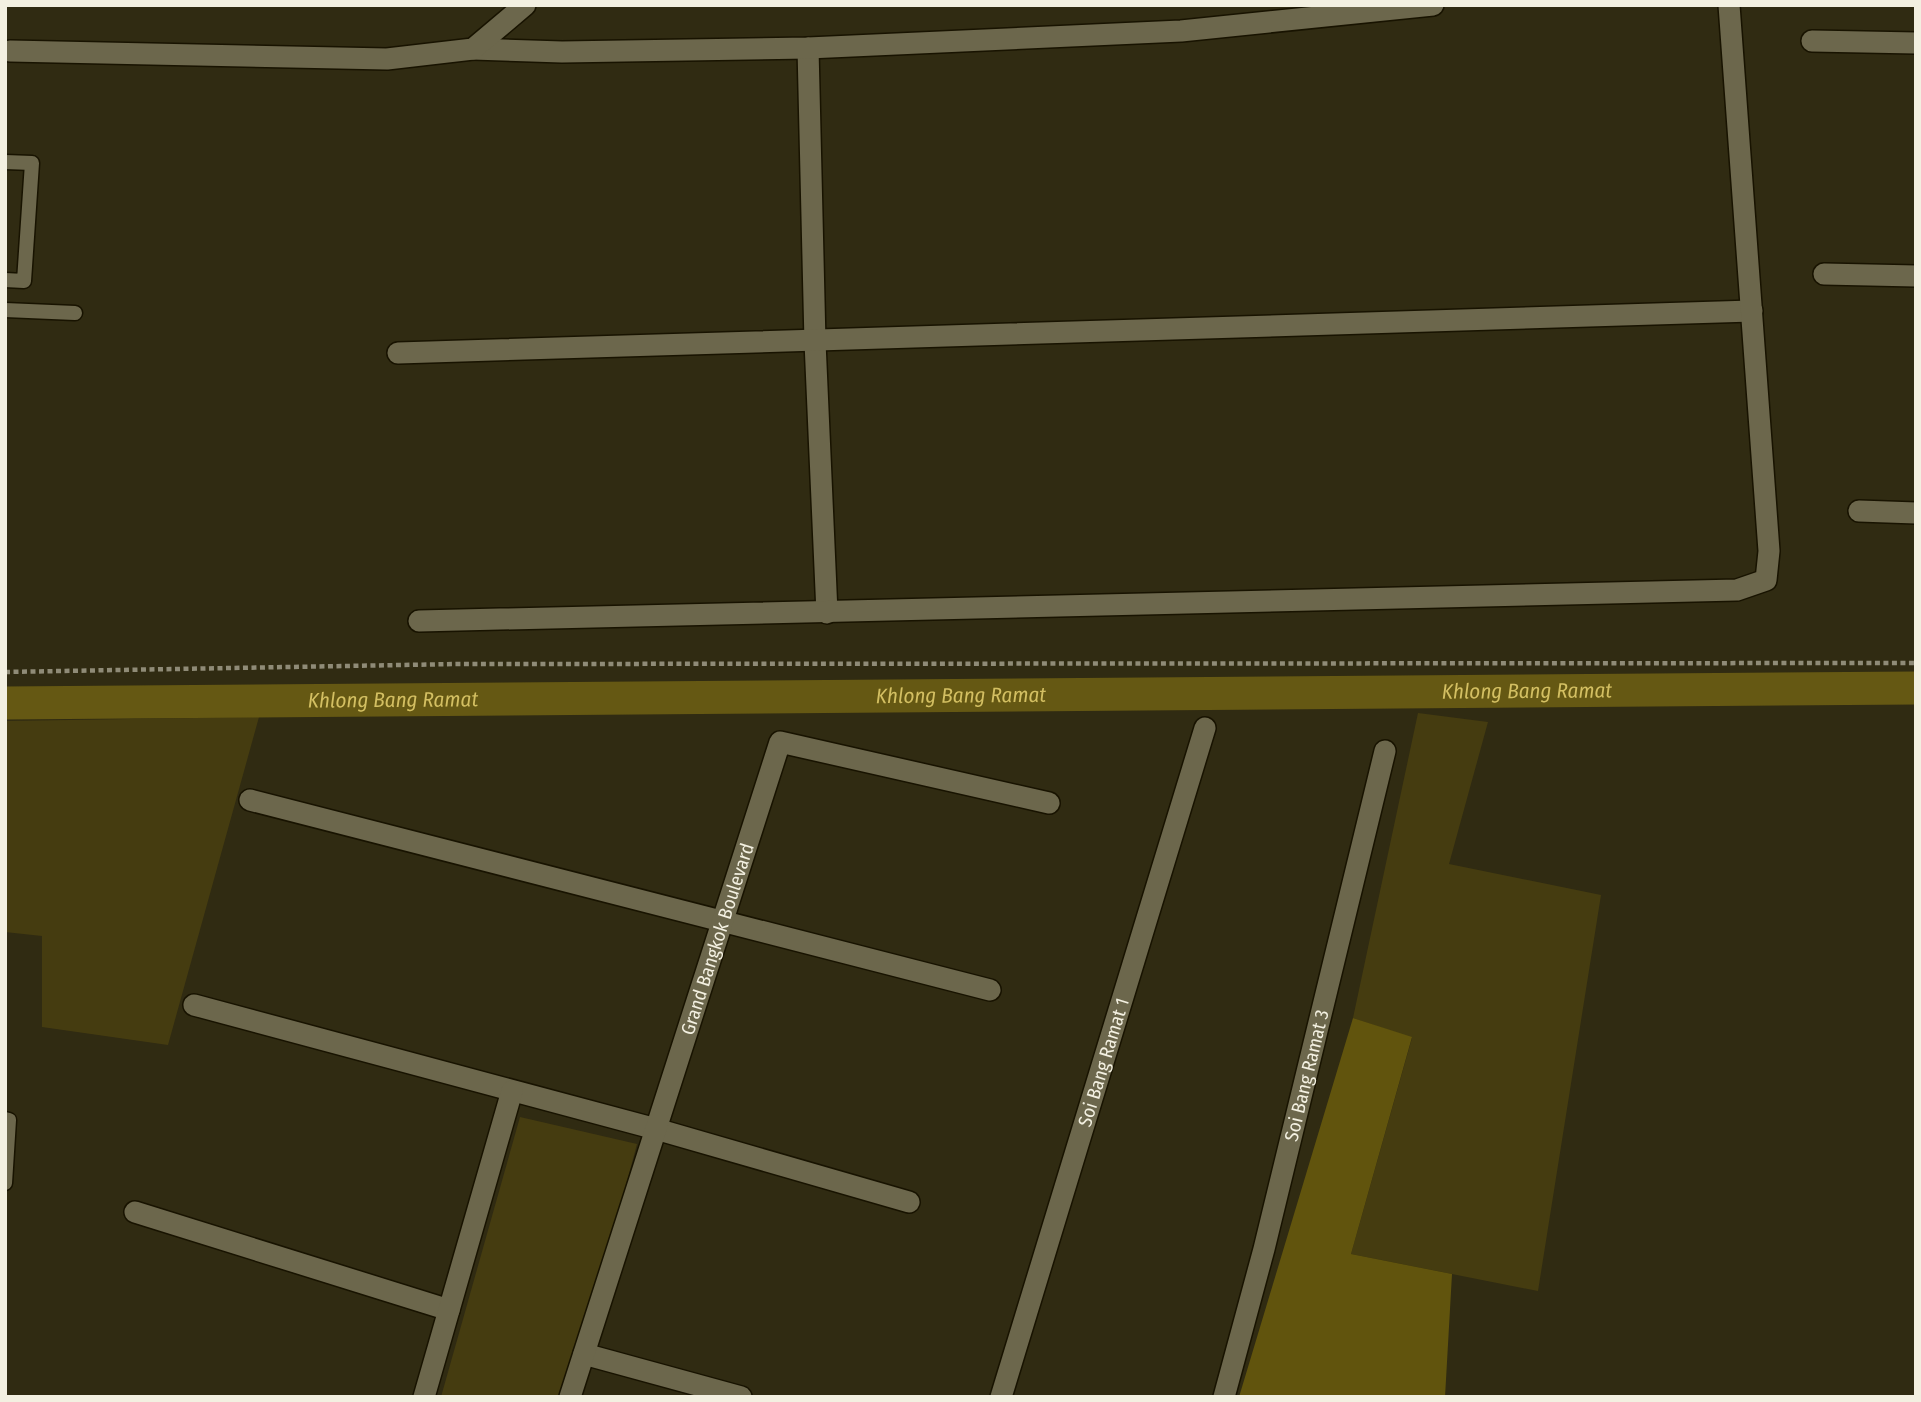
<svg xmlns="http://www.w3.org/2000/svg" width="1921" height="1402" font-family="'Fira Sans Condensed',sans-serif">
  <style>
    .green { fill: #453c10 }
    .forest { fill: #61540d }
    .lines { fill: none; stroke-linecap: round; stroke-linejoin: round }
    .canal { stroke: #655813; stroke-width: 33 }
    .lane-casing { stroke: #181300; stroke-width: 17 }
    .street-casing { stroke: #181300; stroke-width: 24 }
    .path { stroke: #8f8b77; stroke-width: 4.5; stroke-dasharray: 5 3.5; stroke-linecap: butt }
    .lane { stroke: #6c674c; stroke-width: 14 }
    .street { stroke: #6c674c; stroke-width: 21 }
    .labels { text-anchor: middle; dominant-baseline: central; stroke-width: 5; stroke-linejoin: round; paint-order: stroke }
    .street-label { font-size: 19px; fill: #f3f0e1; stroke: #302b12 }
    .water-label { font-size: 21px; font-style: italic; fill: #d3bf62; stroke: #302b12 }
  </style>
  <rect width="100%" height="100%" fill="#302b12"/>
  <g class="green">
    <path d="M1418,713L1488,722L1449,864L1601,895L1538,1291L1351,1254L1412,1038L1353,1018Z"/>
    <path d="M259,717L168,1045L42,1027V936L5,932V721Z"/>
    <path d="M520,1117L637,1144L569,1397H441Z"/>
  </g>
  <path class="forest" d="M1353,1018L1412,1037L1351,1254L1452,1274L1445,1397H1239Z"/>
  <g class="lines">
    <path class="canal" id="s1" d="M5,703L1916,688"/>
    <defs>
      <g id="lane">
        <path d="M5,162L32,163L24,281L5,280"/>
        <path d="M5,310L75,313"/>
        <path d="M5,1119L9,1120L5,1183"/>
      </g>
      <g id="street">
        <path d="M1812,41L1916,43"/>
        <path d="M808,48L815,342L827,613"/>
        <path d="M473,49L562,52L808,48L1181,31L1433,5"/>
        <path d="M10,51L387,59L473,49L525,5"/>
        <path d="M1824,274L1916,276"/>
        <path d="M398,353L1752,311"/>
        <path d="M1859,511L1916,513"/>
        <path d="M419,621L1737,590L1766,580L1769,551L1729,5"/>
        <path d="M250,800L990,990"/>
        <path d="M194,1005L656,1129L909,1202"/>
        <path d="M135,1212L449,1310"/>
        <path d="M584,1354L741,1397"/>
        <path d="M424,1397L512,1091"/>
        <path id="s2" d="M570,1397L780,742L1049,803"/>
        <path id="s3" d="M1001,1397L1205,728"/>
        <path id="s4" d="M1224,1397L1264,1249L1385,751"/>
      </g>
    </defs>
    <use href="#lane" class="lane-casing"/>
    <use href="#street" class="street-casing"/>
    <path class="path" d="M5,672L459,664L1916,663"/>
    <use href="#lane" class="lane"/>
    <use href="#street" class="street"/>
  </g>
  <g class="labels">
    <g class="street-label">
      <text stroke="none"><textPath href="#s2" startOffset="481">Grand Bangkok Boulevard</textPath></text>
      <text stroke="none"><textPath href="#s3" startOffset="350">Soi Bang Ramat 1</textPath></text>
      <text stroke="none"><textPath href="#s4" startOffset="332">Soi Bang Ramat 3</textPath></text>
    </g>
    <g class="water-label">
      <text stroke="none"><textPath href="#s1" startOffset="1522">Khlong Bang Ramat</textPath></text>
      <text stroke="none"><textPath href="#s1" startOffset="956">Khlong Bang Ramat</textPath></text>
      <text stroke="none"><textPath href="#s1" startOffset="388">Khlong Bang Ramat</textPath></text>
    </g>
  </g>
  <rect width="1921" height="1402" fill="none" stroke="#f3f0e1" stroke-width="14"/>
</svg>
